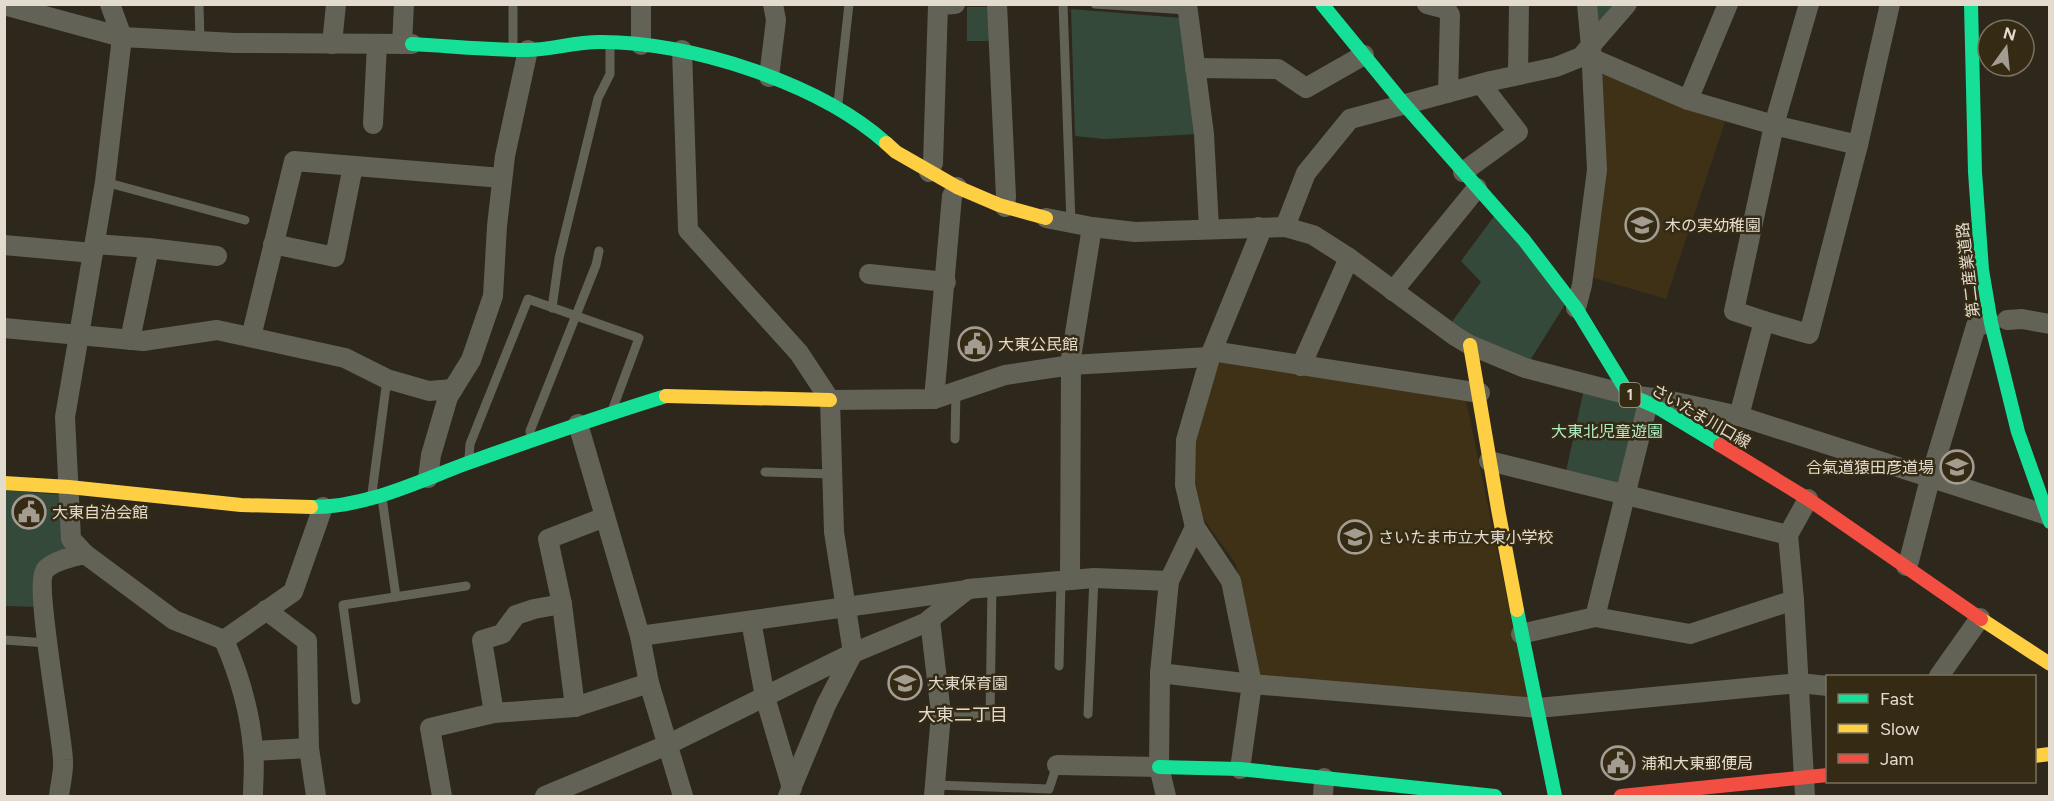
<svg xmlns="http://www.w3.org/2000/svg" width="2054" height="801" font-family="Figtree,'Noto Sans JP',sans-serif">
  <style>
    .built { fill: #3e3116 }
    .green { fill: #35493a }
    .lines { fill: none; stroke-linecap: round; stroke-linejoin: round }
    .lane { stroke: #626257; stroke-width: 9 }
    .street { stroke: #626257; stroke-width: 20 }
    .fast { stroke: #16e098; stroke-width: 14 }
    .slow { stroke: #ffcf43; stroke-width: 14 }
    .jam { stroke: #f24e42; stroke-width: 14 }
    .labels { text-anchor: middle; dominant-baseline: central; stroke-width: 5; stroke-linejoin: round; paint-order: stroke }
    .shield { fill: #352a14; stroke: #aea696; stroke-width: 1.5 }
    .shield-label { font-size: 15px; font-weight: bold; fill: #e2dbce }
    .poi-label { font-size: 16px; fill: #e2dbce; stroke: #352a14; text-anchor: start }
    .street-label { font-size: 16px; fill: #e2dbce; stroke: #352a14 }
    .park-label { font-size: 16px; fill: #aeebc4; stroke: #352a14 }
    .neighbourhood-label { font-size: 18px; fill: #e2dbce; stroke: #352a14 }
  </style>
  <rect width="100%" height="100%" fill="#2d271c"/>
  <g class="built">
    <path d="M1609,71L1726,119L1666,299L1587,276L1599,78Z"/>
    <path d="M1216,358L1465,395L1528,699L1259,676L1236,564L1197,510L1191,452Z"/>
  </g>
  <g class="green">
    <path d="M1591,5H1621L1594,39Z"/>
    <path d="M967,7H990L992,41H967Z"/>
    <path d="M1071,9L1181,18L1200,134L1104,139L1075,136Z"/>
    <path d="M1495,215L1566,303L1529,362L1465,332L1451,323L1481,282L1461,261Z"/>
    <path d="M1584,389L1639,408L1624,491L1565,476Z"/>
    <path d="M5,490L63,495L79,552L51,558L37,607L5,606Z"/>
  </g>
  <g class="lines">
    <g class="lane">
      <path d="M199,4L200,41"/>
      <path d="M1063,4L1071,223"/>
      <path d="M1095,4L1187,10"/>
      <path d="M513,47V4"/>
      <path d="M838,103L849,4"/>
      <path d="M105,182L245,220"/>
      <path d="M552,308L559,258L598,98L610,74V45"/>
      <path d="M531,436L530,431L596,265L599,251"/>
      <path d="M955,439L956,391"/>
      <path d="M469,458L470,444L528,299L639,338L613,408"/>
      <path d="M765,472L832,474"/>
      <path d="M372,493L387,379"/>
      <path d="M382,498L396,597"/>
      <path d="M4,640L48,643"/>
      <path d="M1059,666L1061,581"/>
      <path d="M356,700L343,605L466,586"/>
      <path d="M941,714L990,716L992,587"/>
      <path d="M1088,714L1094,578"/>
      <path d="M935,785L1049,789L1057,765"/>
    </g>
    <g class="street">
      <path d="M641,4V45"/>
      <path d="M997,4L1006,197L1005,207"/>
      <path d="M1187,4L1204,134L1209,228"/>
      <path d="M1427,4L1446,9"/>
      <path d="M1447,4L1446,9L1450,15L1448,93"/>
      <path d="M4,5L122,37L235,43L412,44"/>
      <path d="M332,44L336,4"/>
      <path d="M402,44L404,4"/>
      <path d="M682,50L688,230L799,353L830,400L834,532L853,653L826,705L788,796"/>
      <path d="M1591,58L1688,100L1774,125L1858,145"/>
      <path d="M1195,68L1278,69L1306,88L1364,55"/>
      <path d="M1518,75L1519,4"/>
      <path d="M769,77L776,20L773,4"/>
      <path d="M1688,100L1728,4"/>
      <path d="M373,124L377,44"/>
      <path d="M929,172L933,163L938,5L955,4"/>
      <path d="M1463,172L1518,132L1481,84"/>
      <path d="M1046,218L1092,227L1135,232L1285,227L1313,235L1349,258L1455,336L1470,345L1525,368L1629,395L1662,399L1739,416L2050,516"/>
      <path d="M1285,227L1306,173L1350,119L1491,81L1556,67L1581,57L1627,4"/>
      <path d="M95,244L149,248L130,340"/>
      <path d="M273,244L335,257L353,166"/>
      <path d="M4,245L93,253"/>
      <path d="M149,248L217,256"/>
      <path d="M869,274L946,282"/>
      <path d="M1393,291L1477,188"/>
      <path d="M1576,308L1582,285L1597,170L1591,47L1587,4"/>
      <path d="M2007,320L2022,319L2050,324"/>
      <path d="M1764,321L1734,311L1774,125L1809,4"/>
      <path d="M4,328L143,341L217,330L345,358L387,379L429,391L453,389"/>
      <path d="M251,337L294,161L502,178"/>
      <path d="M1212,351L1480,393"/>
      <path d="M1301,366L1349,258"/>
      <path d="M934,399L952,196L957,187"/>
      <path d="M830,400L934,399L1005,375L1071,365L1209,357"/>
      <path d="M1739,416L1764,321L1809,334L1858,145L1890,4"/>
      <path d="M578,424L640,636L649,683L683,796"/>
      <path d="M1489,461L1788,535"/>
      <path d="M428,478L431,455L448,397L471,360L493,296L497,226L505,156L528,50"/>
      <path d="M85,554L71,539L65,417L105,182L122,37L110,4"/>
      <path d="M1906,566L1909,561L1930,479L1976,326L1991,323"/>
      <path d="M1070,580L1071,358L1092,227"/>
      <path d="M266,610L307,641L309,748L316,796"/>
      <path d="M1595,617L1648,403"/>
      <path d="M930,620L941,714L934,796"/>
      <path d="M751,621L765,697L792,788"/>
      <path d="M1521,634L1595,617L1690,634L1794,600"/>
      <path d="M640,636L967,590"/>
      <path d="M224,640C239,674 250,712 253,749C255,765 253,781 253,796"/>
      <path d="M1160,673L1252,684L1538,708L1799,683L1828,686"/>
      <path d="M1939,676L1980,618"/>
      <path d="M575,707L562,604L548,539L605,517"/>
      <path d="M494,713L482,640L502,634L516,615L534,609L562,604"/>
      <path d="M254,751L309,748"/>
      <path d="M1057,765L1159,767"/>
      <path d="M1240,769L1252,684L1231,581L1195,527L1185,485L1186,440L1212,351L1259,236L1258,227"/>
      <path d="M59,796C60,785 64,772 63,760C62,732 33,581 46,569C55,560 73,557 85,554L174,620L224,640L293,592L323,507"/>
      <path d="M442,796L430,728L494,713L575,707L649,683"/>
      <path d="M545,796L667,745L853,653L925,623L968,589L1094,578L1169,581"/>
      <path d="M1166,796L1159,767L1160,673L1169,581L1195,527"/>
      <path d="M1323,796L1324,778"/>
      <path d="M1805,796L1794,600L1788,535L1808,499"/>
    </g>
    <g class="fast">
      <path d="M1322,4L1403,103L1524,240L1576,308L1629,395L1657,407L1720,445"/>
      <path d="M1971,4L1975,172L1982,270L1991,323L2018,432L2050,522"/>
      <path d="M412,44C450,46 488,50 526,50C550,50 574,42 599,42C689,41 819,83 886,143"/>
      <path d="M311,507C364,508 417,482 465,464C532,440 598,417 666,396"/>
      <path d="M1517,610L1555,796"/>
      <path d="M1159,767L1240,769L1495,796"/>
    </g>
    <g class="slow">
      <path d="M886,143L896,152L957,187L999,205L1046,218"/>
      <path d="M1470,345L1498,509L1517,610"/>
      <path d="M666,396L830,400"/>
      <path d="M4,483L69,487L241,505L311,507"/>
      <path d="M1981,619L2050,664"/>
      <path d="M2034,756L2050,754"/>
    </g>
    <g class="jam">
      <path d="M1720,445L1808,499L1981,619"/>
      <path d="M1621,796L1828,775"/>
    </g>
  </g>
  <defs>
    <symbol id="school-ring" viewBox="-11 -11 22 22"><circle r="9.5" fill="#352a14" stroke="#a39c90" stroke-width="1.5"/><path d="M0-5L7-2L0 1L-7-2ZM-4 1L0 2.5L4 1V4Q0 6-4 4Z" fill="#a39c90"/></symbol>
    <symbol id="civic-ring" viewBox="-11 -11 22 22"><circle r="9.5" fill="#352a14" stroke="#a39c90" stroke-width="1.5"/><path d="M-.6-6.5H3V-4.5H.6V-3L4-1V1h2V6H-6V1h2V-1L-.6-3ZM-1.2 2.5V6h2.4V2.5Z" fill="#a39c90"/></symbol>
  </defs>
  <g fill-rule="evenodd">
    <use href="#school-ring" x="1623" y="206" width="38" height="38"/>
    <use href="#civic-ring" x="956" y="325" width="38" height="38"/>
    <use href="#school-ring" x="1938" y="448" width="38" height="38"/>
    <use href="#civic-ring" x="10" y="493" width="38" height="38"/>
    <use href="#school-ring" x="1336" y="518" width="38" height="38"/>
    <use href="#school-ring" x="886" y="664" width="38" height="38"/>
    <use href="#civic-ring" x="1599" y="744" width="38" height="38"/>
  </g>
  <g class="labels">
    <rect class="shield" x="1619.5" y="383" width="21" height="24" rx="4.5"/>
    <g class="shield-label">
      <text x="1630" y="395">1</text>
    </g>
    <g class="poi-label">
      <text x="1665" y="225">木の実幼稚園</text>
      <text x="998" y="344">大東公民館</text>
      <text x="1934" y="467" text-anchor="end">合氣道猿田彦道場</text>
      <text x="52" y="512">大東自治会館</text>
      <text x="1378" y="537">さいたま市立大東小学校</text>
      <text x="928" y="683">大東保育園</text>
      <text x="1641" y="763">浦和大東郵便局</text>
    </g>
    <g class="street-label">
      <text transform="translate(1968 270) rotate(-97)">第二産業道路</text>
      <text transform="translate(1701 416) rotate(30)">さいたま川口線</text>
    </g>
    <g class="park-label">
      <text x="1607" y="431">大東北児童遊園</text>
    </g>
    <g class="neighbourhood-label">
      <text x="963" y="715">大東二丁目</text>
    </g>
  </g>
  <rect width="2054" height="801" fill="none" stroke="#e2dbce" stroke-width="12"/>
  <rect x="1826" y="675" width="210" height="108" fill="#352a14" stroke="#7a715e" stroke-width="1.5"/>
  <rect x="1838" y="694" width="30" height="9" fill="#16e098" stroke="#7a715e" stroke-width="1.5"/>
  <text x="1880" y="705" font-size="18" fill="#e2dbce">Fast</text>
  <rect x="1838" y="724" width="30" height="9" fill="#ffcf43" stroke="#7a715e" stroke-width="1.5"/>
  <text x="1880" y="735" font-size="18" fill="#e2dbce">Slow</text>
  <rect x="1838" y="754" width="30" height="9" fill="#f24e42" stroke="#7a715e" stroke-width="1.5"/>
  <text x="1880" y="765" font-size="18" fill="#e2dbce">Jam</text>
  <g transform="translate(2006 48) rotate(15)"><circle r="28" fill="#352a14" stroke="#7a715e" stroke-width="1.5"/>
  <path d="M0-4.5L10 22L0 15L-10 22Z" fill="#a39c90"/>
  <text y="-9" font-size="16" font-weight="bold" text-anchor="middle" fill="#e2dbce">N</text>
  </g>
</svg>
